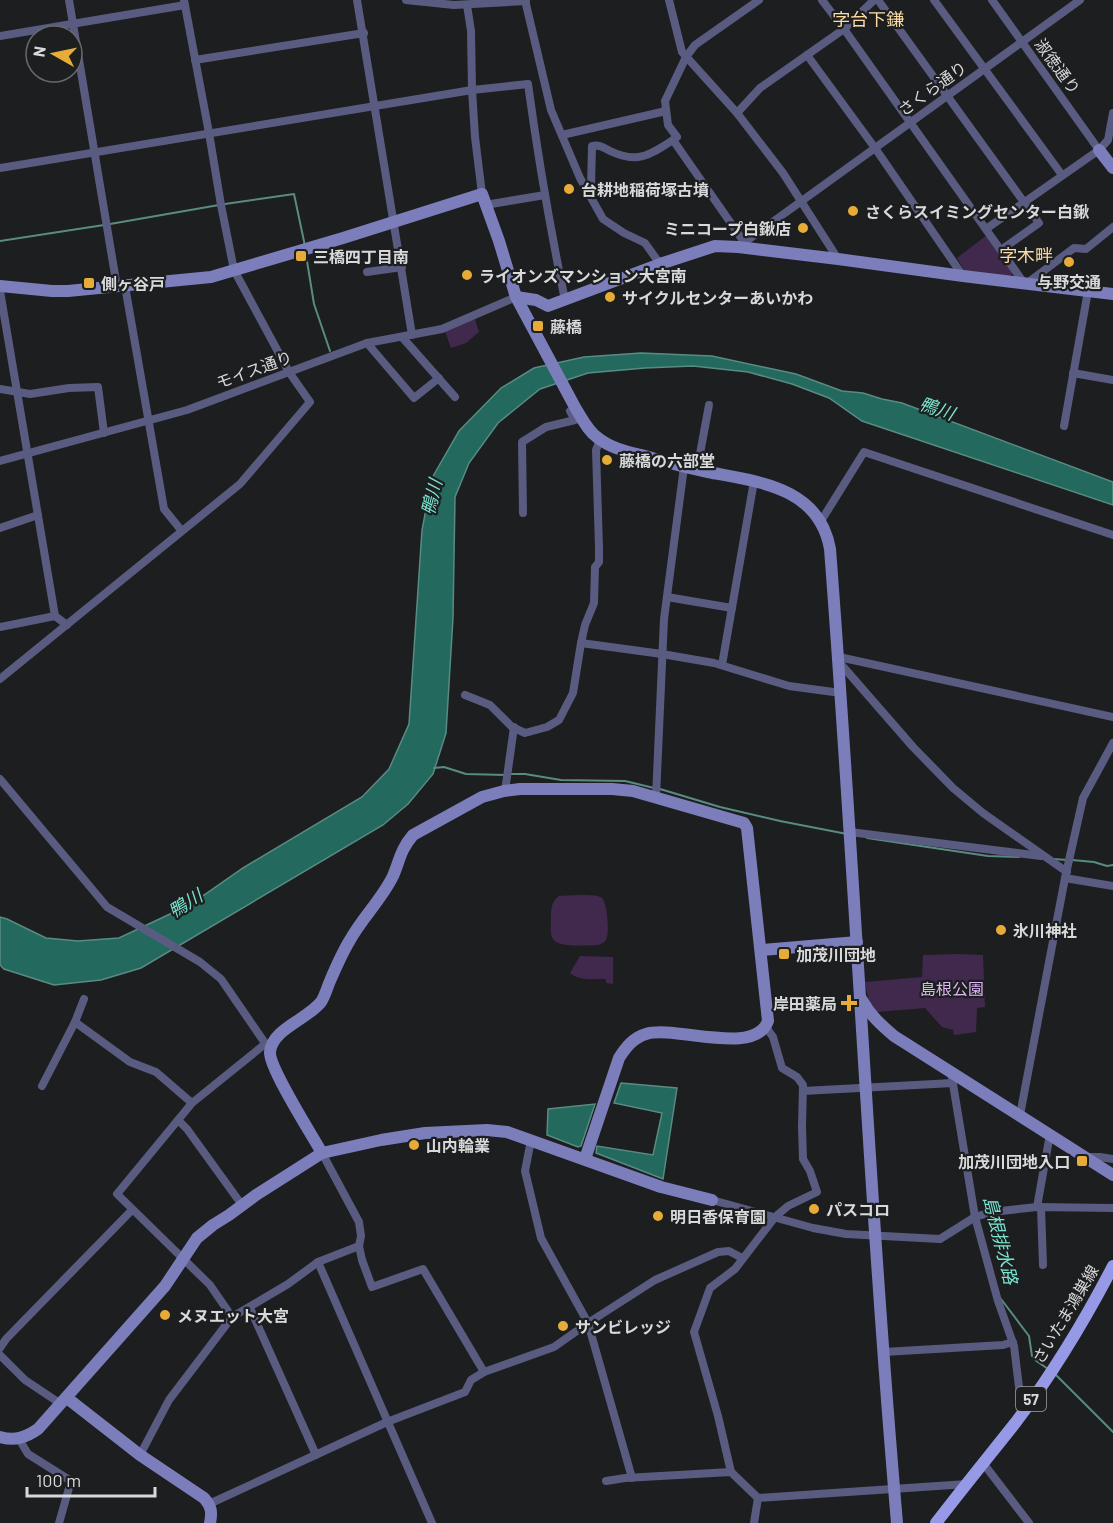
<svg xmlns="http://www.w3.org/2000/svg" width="1113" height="1523" font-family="Barlow,'Noto Sans JP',sans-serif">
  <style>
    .green { fill: #41294d }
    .water { fill: #23695e; stroke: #598b83; stroke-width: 1.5 }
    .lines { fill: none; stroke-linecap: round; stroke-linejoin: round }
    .stream { stroke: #598b83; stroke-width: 2 }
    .street { stroke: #595b80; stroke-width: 8 }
    .secondary { stroke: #7b7eba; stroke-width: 12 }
    .primary { stroke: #9599e6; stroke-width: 12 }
    .poi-dot { fill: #e7ac37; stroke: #1c1e1f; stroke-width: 2 }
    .labels { text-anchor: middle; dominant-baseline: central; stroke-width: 4.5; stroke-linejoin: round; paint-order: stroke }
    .shield { fill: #1c1e1f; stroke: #a0a1a2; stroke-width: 1.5 }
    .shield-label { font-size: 15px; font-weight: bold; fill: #d8d9da }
    .street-label { font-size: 16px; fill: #d8d9da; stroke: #1c1e1f }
    .poi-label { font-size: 16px; font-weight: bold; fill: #d8d9da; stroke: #1c1e1f; text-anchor: start }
    .park-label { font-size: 16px; fill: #dfb3f5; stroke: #1c1e1f }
    .neighbourhood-label { font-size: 18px; fill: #fbdaa3; stroke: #1c1e1f }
    .water-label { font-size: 18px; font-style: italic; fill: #7be3d0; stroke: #1c1e1f }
  </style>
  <rect width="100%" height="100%" fill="#1c1e1f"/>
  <g class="green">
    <path d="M987,235L1013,272L1010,277L965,271L957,258Z"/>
    <path d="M475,319L479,332L466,343L451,348L445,331Z"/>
    <path d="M559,896C568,896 595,893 602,898C607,902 610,934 606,940C604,943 601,944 598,945C587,945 556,949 552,937C550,932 551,924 551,918C551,909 551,902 559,896Z"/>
    <path d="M958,954L983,955L985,1007L977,1008L976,1032L954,1035L953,1030L942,1027L925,1008L877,1012C869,1003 867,995 865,982L922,977L923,955Z"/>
    <path d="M580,956L613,957V984L606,983V979C593,979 579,981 570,973Z"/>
  </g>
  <g class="water">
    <path d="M641,353L712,356L796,374L842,391L863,393L882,399L902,403L1113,482V505L862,421L829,398L792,384L748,372L693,366L645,368L588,373L540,389L498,423L469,463L455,497L453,618L446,733L433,774L408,804L383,825L141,968L101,980L54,985L4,969L0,965V917L7,919L46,938L78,941L119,938L170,914L204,895L243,868L362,797L389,769L409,724L422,530L432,478L459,431L501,388L534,368L584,357Z"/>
    <path d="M621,1083L677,1088L663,1179L596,1153L597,1146L653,1155L662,1113L614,1103Z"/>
    <path d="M595,1104L581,1146L578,1147L547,1135L548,1109Z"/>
  </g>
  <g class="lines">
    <g class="stream">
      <path d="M225,204L294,194L305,246"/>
      <path d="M110,224L219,205"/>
      <path d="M0,241L104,225"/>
      <path d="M306,255L314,304L330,351"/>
      <path d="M434,768L444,767L466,774L506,775"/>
      <path d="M511,774H525L561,780L625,781L654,788"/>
      <path d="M660,789L720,807L780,821L847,834"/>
      <path d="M867,838L988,856L1019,857"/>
      <path d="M1054,859L1067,860"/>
      <path d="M1072,860L1094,862L1107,866L1113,865"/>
      <path d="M1001,1299L1029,1336L1032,1356L1035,1360L1048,1369"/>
      <path d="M1055,1374L1113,1432"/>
    </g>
    <g class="street">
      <path d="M69,0L117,287"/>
      <path d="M357,0L412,335"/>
      <path d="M406,0L454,5L526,1"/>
      <path d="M525,0L551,110L580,178L603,219L624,233L645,243L660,264"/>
      <path d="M669,0L682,52L737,113L783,173L838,259"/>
      <path d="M822,0L844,29L1024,283"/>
      <path d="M878,0L1039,223L1001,250"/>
      <path d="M934,0L1062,175"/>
      <path d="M992,0L1099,150"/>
      <path d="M467,5L471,31L472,90L475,137L482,194"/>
      <path d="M0,36L185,5"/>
      <path d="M807,55L875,148L963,276"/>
      <path d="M195,60L364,33"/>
      <path d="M737,113L760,88L844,29L874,0"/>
      <path d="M562,135L666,111"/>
      <path d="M0,168L472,90L528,84C538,157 550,228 565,300"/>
      <path d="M588,192L591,187L592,146C599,144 604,148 610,151C637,164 650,155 673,140"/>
      <path d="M485,205L545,195"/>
      <path d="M986,229L1099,150L1108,140L1113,113"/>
      <path d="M744,242L673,140L677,137L668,125L665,101L686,57L695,45L759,0"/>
      <path d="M738,247L1080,0"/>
      <path d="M367,272L402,267"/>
      <path d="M1026,284L1074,248L1086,249L1113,227"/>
      <path d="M125,286L164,509L181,530"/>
      <path d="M0,291L55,616L67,625"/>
      <path d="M402,337L455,397"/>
      <path d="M367,343L414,398L439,378"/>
      <path d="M1073,373L1113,380"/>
      <path d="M0,389L30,394L69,388L98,387L104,433"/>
      <path d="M1064,426L1088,291"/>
      <path d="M0,461L187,410L367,343L442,329L516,297"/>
      <path d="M697,470L709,405"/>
      <path d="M523,513L522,442L546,427L575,420L570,411"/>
      <path d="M821,521L864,452L1113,535"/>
      <path d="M0,528L38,515"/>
      <path d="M667,597L732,608"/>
      <path d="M0,627L55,616"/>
      <path d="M581,643L662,654L714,663L789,686L841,693"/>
      <path d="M839,657L1113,717"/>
      <path d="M839,662L913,747L953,788L983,813L1067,872"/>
      <path d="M722,665L754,481"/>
      <path d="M0,679L240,484L310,402L289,372L234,270L221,205L209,133L184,0"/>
      <path d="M465,695L490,705L512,727L525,733L547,727L559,720L573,693L581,643L585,625L594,603L595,567L599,562V548L596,450L600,440"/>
      <path d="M0,779L107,907L200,962L221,979L267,1046"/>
      <path d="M505,791L514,727"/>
      <path d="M656,797L664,619L684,467"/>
      <path d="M850,832L1041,856"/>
      <path d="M1065,878L1113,886"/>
      <path d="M75,1022L130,1062L156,1072L192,1103"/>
      <path d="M265,1044L192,1103L117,1194L210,1285L232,1317L288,1284L318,1262L359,1246"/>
      <path d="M951,1072L975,1217L998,1301L1014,1346L1022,1412"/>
      <path d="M42,1086L75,1022L84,999"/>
      <path d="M803,1091L953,1083"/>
      <path d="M1020,1115L1065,878L1083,798L1113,743"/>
      <path d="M178,1120L187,1129L242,1205"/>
      <path d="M531,1140L525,1171L541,1238L588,1323L632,1478"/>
      <path d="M322,1153L359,1222L361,1236L359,1246L362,1260L372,1287L423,1269L484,1372"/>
      <path d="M1086,1157H1100L1113,1159"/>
      <path d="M712,1200L813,1228L846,1234L940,1239L975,1217L992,1212L1037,1207L1113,1208"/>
      <path d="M1037,1207L1050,1134"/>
      <path d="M1041,1207L1043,1265"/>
      <path d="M318,1262L432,1523"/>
      <path d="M250,1308L316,1455"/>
      <path d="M0,1348L6,1339L132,1210"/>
      <path d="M884,1352L1003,1345L1013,1342"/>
      <path d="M0,1355L25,1380L61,1404"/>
      <path d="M19,1439L28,1454L71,1481L59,1523"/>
      <path d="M140,1455L169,1400L232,1317"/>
      <path d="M983,1463L1029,1523"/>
      <path d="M731,1472L718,1416L694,1332L710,1288L735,1269L775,1217L788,1206L817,1192L810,1171L803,1159L802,1127L803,1085L797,1077L782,1068L773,1037L766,1027"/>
      <path d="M606,1481L625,1478L731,1472L758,1498L967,1484"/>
      <path d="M209,1504L387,1422L465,1392L471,1380L484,1372L554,1347L588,1323L655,1280L718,1252L729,1251L742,1258"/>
      <path d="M754,1523L758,1498"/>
    </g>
    <g class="secondary">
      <path d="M1099,150L1113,168"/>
      <path d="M0,286L52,291H68L211,277L343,238L482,194L499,241L516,297L576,409C583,420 588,431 598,438C612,449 629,452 645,456C666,462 687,468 708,472C759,482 819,487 830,549C855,873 869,1199 897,1523"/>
      <path d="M516,297L536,300L548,306L660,264L715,246L738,247L838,259L963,276L1113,294"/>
      <path d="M762,950L857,942"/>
      <path d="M862,1000C870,1015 881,1025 894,1036L1113,1175"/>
      <path d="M322,1153C312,1135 269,1068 270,1052C272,1029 308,1019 321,1002C325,996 327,988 330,981C336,967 342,953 350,940C362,918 382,899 393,876C400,860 400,850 413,835L482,797L504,791L520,789H612L633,791L744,823L747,828L768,1021C755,1057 675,1025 646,1034C633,1038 626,1047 619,1058L585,1159"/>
      <path d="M67,1398L140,1455L204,1498C212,1507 212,1513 210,1523"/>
      <path d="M0,1437C15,1441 25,1438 38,1429L165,1286L197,1238L213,1225L229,1215L256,1195L322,1153L381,1140L425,1133L487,1130L507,1132L661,1187L712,1200"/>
    </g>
    <path class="primary" d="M936,1523C962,1489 989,1456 1016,1422C1053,1373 1085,1320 1113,1266"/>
  </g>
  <g class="poi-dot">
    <circle cx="569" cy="189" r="6"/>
    <circle cx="853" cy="211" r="6"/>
    <circle cx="803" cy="228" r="6"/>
    <rect x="295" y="250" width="12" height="12" rx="3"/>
    <circle cx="1069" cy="262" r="6"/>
    <circle cx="467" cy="275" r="6"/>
    <rect x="83" y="277" width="12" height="12" rx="3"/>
    <circle cx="610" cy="297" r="6"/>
    <rect x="532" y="320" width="12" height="12" rx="3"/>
    <circle cx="607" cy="460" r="6"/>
    <circle cx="1001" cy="930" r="6"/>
    <rect x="778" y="948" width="12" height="12" rx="3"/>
    <path d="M846 994h6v6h6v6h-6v6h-6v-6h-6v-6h6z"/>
    <circle cx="414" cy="1145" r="6"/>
    <rect x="1076" y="1155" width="12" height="12" rx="3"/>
    <circle cx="814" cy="1209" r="6"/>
    <circle cx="658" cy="1216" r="6"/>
    <circle cx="165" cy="1315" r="6"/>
    <circle cx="563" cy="1326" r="6"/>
  </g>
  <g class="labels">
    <rect class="shield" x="1016" y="1387" width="30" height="24" rx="4.5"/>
    <g class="shield-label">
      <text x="1031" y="1399">57</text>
    </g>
    <g class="street-label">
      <text transform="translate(1058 66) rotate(54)">淑徳通り</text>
      <text transform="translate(932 88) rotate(-36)">さくら通り</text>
      <text transform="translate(254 369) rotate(-20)">モイス通り</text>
      <text transform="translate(1065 1314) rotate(-59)">さいたま鴻巣線</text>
    </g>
    <g class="poi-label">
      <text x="581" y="189">台耕地稲荷塚古墳</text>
      <text x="865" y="211">さくらスイミングセンター白鍬</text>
      <text x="791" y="228" text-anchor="end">ミニコープ白鍬店</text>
      <text x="313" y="256">三橋四丁目南</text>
      <text x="479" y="275">ライオンズマンション大宮南</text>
      <text x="1069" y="281" text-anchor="middle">与野交通</text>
      <text x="101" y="283">側ヶ谷戸</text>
      <text x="622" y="297">サイクルセンターあいかわ</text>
      <text x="550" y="326">藤橋</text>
      <text x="619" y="460">藤橋の六部堂</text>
      <text x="1013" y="930">氷川神社</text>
      <text x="796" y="954">加茂川団地</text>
      <text x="837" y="1003" text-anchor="end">岸田薬局</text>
      <text x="426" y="1145">山内輪業</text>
      <text x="1070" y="1161" text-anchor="end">加茂川団地入口</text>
      <text x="826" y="1209">パスコロ</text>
      <text x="670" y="1216">明日香保育園</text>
      <text x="177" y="1315">メヌエット大宮</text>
      <text x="575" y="1326">サンビレッジ</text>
    </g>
    <g class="park-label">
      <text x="952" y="988">島根公園</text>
    </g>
    <g class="neighbourhood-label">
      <text x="868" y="19">字台下鎌</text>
      <text x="1026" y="255">字木畔</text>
    </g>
    <g class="water-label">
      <text transform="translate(937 408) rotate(19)">鴨川</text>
      <text transform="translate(431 497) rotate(-76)">鴨川</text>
      <text transform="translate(185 903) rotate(-32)">鴨川</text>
      <text transform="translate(1001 1240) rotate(76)">島根排水路</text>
    </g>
  </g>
  <g transform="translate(54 54) rotate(279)"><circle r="28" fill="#1c1e1f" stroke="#67696a" stroke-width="1.5"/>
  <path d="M0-4.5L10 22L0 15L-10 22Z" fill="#e7ac37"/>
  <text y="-9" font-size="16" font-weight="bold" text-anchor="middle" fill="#d8d9da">N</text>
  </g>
  <path d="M27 1487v9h128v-9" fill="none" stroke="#d8d9da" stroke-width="3"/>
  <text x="36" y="1487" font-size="18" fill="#d8d9da" stroke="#1c1e1f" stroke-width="4.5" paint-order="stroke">100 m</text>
</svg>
